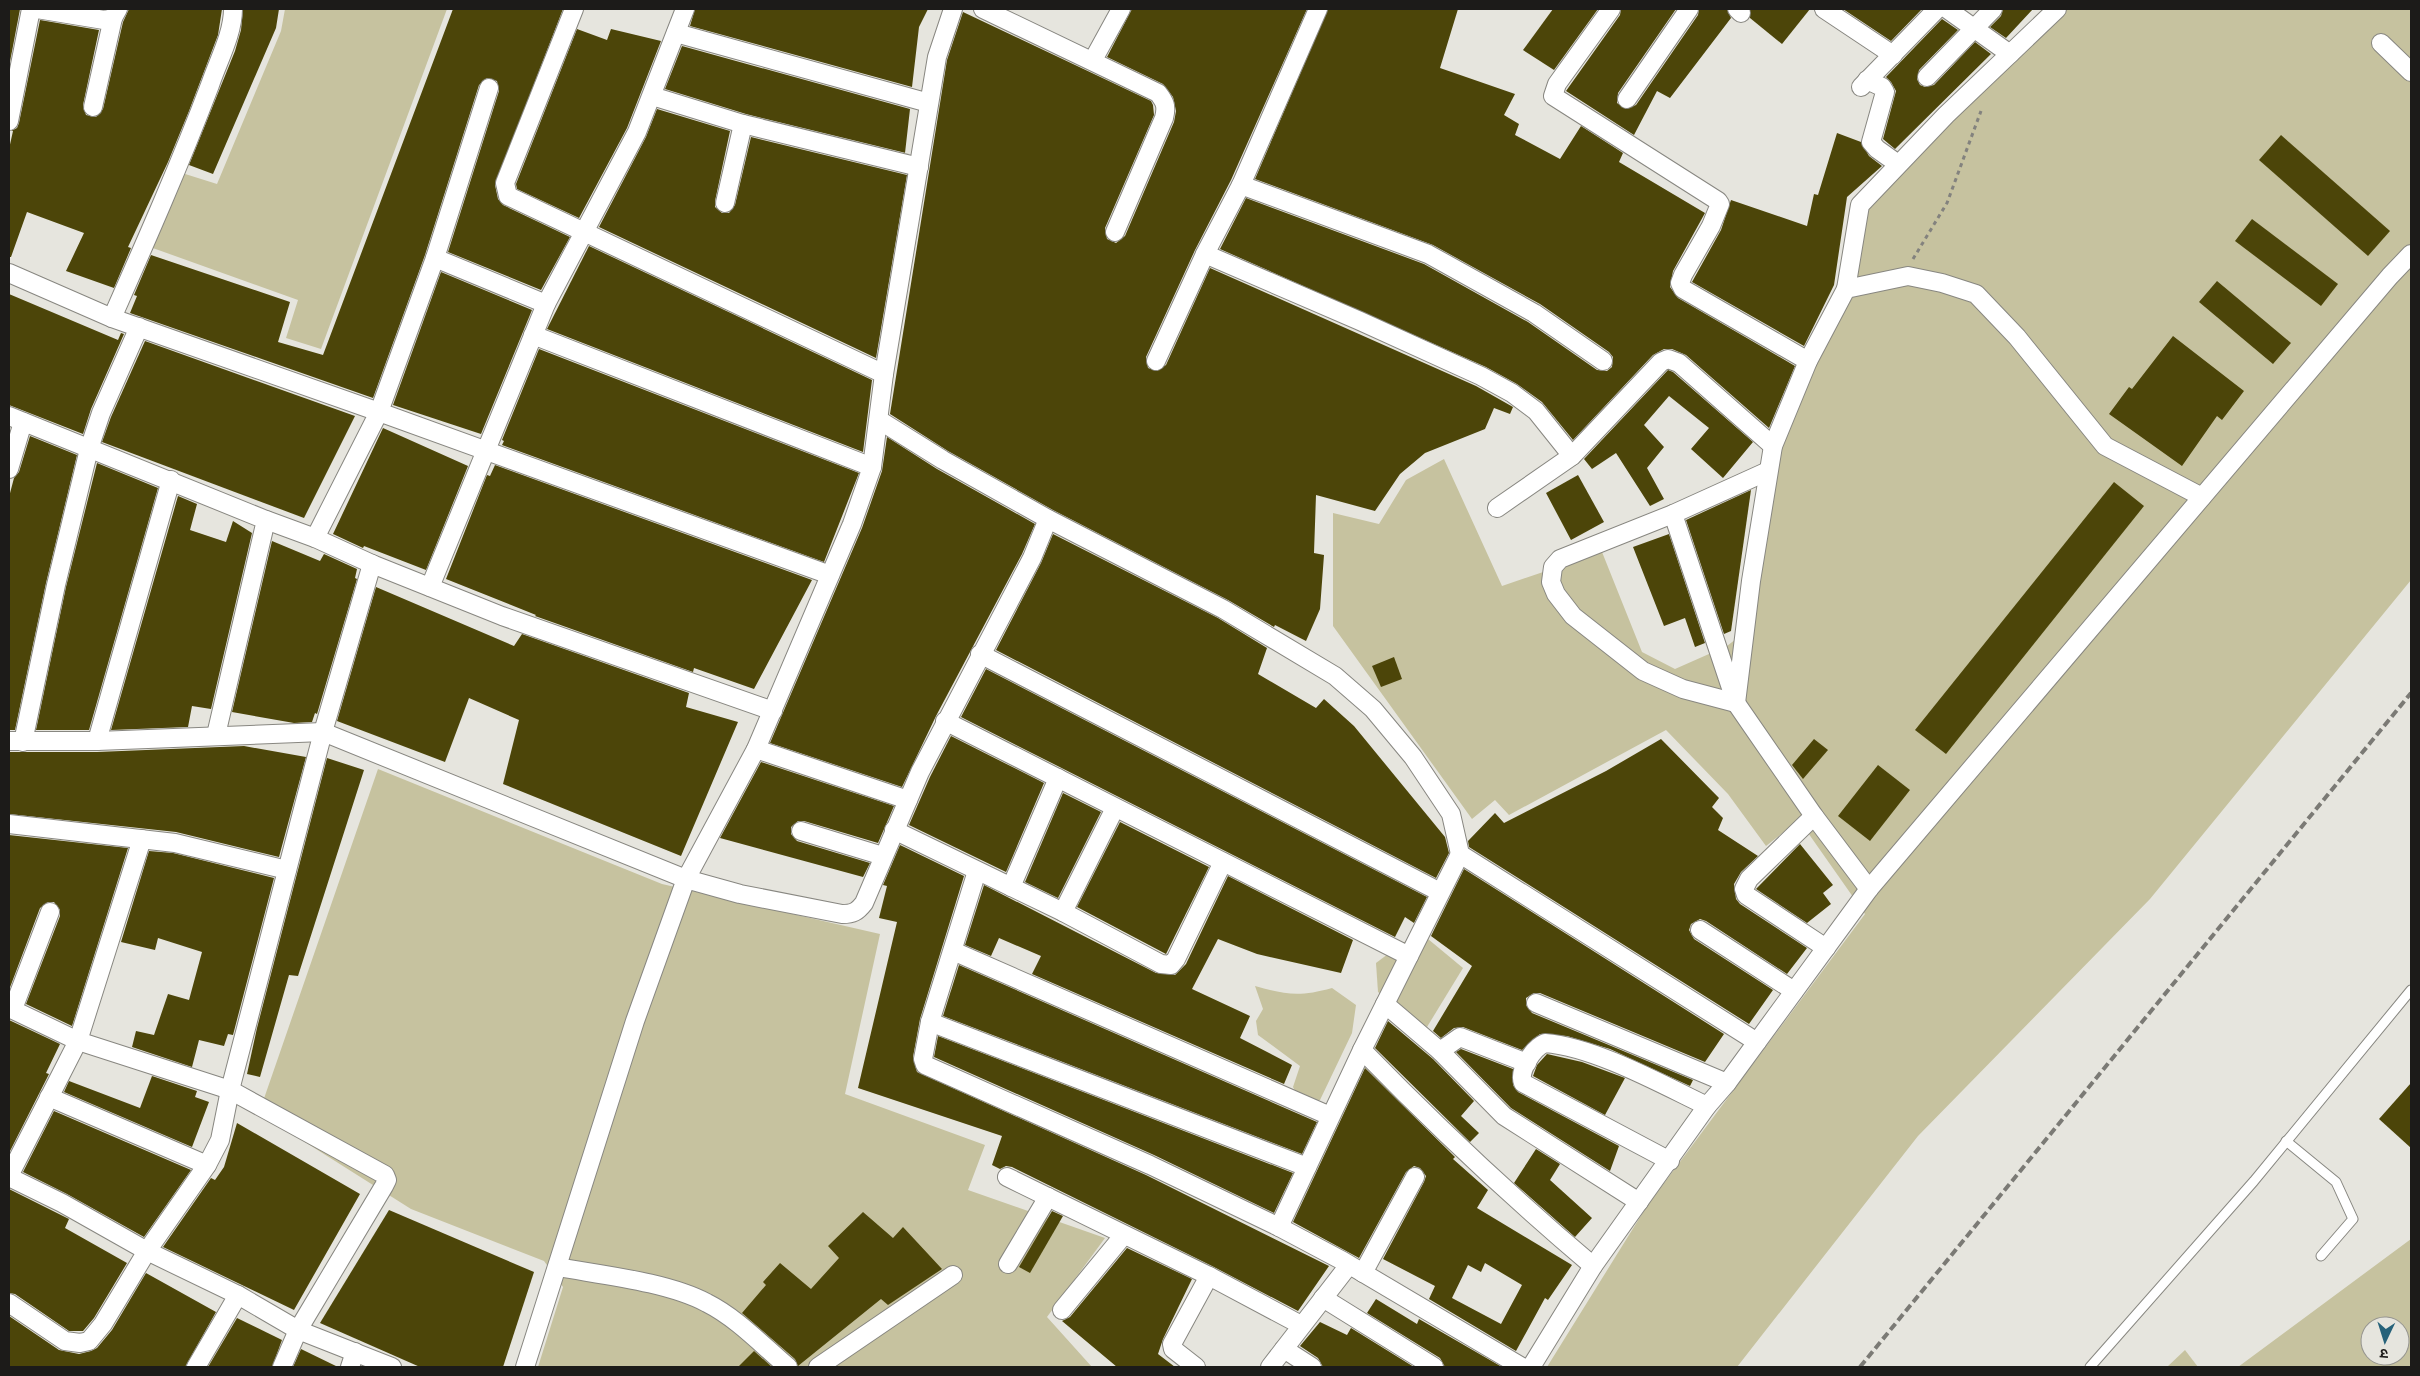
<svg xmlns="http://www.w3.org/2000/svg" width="2420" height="1376" font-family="Rubik,'Noto Sans Devanagari',sans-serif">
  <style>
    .green { fill: #c6c29f; fill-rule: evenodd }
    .building { fill: #4c4509; fill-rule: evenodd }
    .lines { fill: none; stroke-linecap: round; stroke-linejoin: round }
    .lane-casing { stroke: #888781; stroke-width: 11 }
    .street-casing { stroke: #888781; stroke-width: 20 }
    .path { stroke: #83827e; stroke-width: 3; stroke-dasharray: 4 4; stroke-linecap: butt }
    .lane { stroke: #fff; stroke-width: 9 }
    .street { stroke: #fff; stroke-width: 18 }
    .rail { stroke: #7b7a75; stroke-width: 4; stroke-dasharray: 8 4; stroke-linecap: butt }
  </style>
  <rect width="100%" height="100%" fill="#e6e5de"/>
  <g class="green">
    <path d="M285,9H447L321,349L286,338L298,300L150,247L182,173L217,184L281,31Z"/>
    <path d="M2043,9H2411V580L2150,899L1918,1136L1737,1367H1547L1647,1206L1865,914L1799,820L1766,846L1728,794L1666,730L1509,815L1495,800L1472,819L1333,626V513L1379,524L1406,480L1444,459L1502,586L1602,552L1642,652L1675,669L1727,646L1736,639L1767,448L1839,286L1854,201Z"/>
    <path d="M378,769L662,884L880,934L845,1094L985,1145L968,1190L1105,1238L1047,1317L1092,1367H538L563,1287L544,1261L411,1209L259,1113Z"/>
    <path d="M1428,939L1463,968L1427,1027L1378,992L1376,963L1404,942Z"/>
    <path d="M1255,986C1286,995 1300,997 1332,988L1356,1005L1352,1033L1320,1100L1314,1101L1297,1095L1293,1087L1300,1066L1258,1035L1256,1021L1263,1009Z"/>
    <path d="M2411,1239V1367H2238ZM2370,1326H2400V1356H2370Z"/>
    <path d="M2185,1350L2198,1367H2167Z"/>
  </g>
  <g class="building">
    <path d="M9,9H20L9,67Z"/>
    <path d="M129,9H222L218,35L189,111L168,162L128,247L131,248L114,288L66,271L84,233L27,212L11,257H9V149L13,131H11L17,128L19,123L40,20L99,30L83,105L86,115L96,117L103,109L123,22Z"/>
    <path d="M243,9H279L276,28L213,174L189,165L235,51L241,30Z"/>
    <path d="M453,9H563L495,185L498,199L503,205L570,237L541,290L448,252L499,91L497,81L487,78L479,85L425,255L373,398L130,313L137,296L134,295L151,255L290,302L278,342L323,355Z"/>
    <path d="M695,9H928L919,27L912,87L690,26Z"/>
    <path d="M1132,9H1307L1231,180L1195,250L1146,357L1148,368L1157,371L1166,365L1210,268L1476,386L1513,407L1510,414L1494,408L1485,429L1425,453L1400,474L1375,511L1316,495L1314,553L1324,555L1320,609L1306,641L1275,625L1274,627L1228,600L1053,510L948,451L890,414L947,60L963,12L1151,101L1153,105L1154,115L1105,228L1107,239L1116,243L1125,236L1174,122L1176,111L1173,97L1163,84L1107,57Z"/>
    <path d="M1328,9H1458L1440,68L1515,94L1504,115L1519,124L1515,135L1560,159L1581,126L1623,153L1619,162L1705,213L1673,271L1670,287L1678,298L1795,366L1769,428L1686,355L1672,349H1664L1653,355L1573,440L1542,402L1517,384L1486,367L1220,249L1246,198L1424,264L1528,322L1597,370L1607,371L1612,367L1613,357L1609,352L1540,304L1433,245L1255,179Z"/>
    <path d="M1553,9H1598L1554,70L1523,50Z"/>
    <path d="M1621,9H1676L1618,93L1617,103L1626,109L1636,105L1698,15L1699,9H1727L1731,18L1670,98L1657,91L1634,135L1566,91L1620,15Z"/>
    <path d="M1750,9H1810L1782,44L1750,18Z"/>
    <path d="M1843,9H1922L1891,41Z"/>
    <path d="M2003,9H2033L2006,38L1990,27L2001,16Z"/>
    <path d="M1942,19L1958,30L1919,70L1917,79L1920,85L1925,87L1934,85L1975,42L1991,54L1895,149L1883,139L1896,91L1891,82L1886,77Z"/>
    <path d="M577,29L607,40L611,29L661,41L627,128L579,218L517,189L516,184Z"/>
    <path d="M682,46L910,109L905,153L910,154L746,114L665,89Z"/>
    <path d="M657,109L730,131L715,201V207L722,213H729L735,205L751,137L907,175L876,358L599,227L646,137Z"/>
    <path d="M1837,133L1861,142L1869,156L1882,166L1847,197L1834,285L1804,346L1692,282L1721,230L1731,200L1807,226L1814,194L1818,195Z"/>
    <path d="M2281,135L2390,231L2368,256L2259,160Z"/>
    <path d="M2252,219L2338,284L2321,306L2235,241Z"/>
    <path d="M589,246L872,380L863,452L547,329Z"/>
    <path d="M441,272L532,310L481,434L393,405Z"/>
    <path d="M2217,281L2291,343L2273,364L2199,302Z"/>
    <path d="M9,294L118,340L121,333L124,334L91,409L83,434L9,405Z"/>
    <path d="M2173,336L2244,391L2222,420L2217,416L2182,466L2109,414L2129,387L2132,389Z"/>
    <path d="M145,341L355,416L304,518L102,442L111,417Z"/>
    <path d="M539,349L859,473L824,562L502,445L504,441L502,440Z"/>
    <path d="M1668,370L1673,372L1753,442L1723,478L1691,449L1709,428L1669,396L1644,425L1664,447L1647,468L1664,499L1650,506L1616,453L1592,469L1584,459Z"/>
    <path d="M383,428L468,466L426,570L364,546L363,548L333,534Z"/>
    <path d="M30,436L77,455L46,583L15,730H9V497L14,478L19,472Z"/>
    <path d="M887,437L937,469L1035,524L1022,554L936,716L902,787L770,743L862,528L882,471Z"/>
    <path d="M97,463L158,488L89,730H36L66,587Z"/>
    <path d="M495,465L812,580L754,689L694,668L693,672L535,616L536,615L446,579L487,475L490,476Z"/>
    <path d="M1578,475L1604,522L1571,540L1546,493Z"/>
    <path d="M2114,482L2144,506L1946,754L1915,730Z"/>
    <path d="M1751,490L1731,631L1724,634L1686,520Z"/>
    <path d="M178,496L197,504L190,530L226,542L233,521L252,533L211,709L192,706L188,727L111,730Z"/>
    <path d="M1053,534L1218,618L1267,648L1258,674L1316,708L1324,699L1354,726L1445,837L1449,853L1436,878L996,650L1041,563Z"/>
    <path d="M1669,534L1705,643L1695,647L1685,618L1664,626L1633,547Z"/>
    <path d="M272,541L320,561L324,554L357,569L355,578L357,579L317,714L315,713L312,722L294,723L232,712Z"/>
    <path d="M376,587L514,646L522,634L689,693L686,707L738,722L681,856L503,784L519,720L469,698L445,762L337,721Z"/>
    <path d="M1394,657L1402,679L1381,687L1372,666Z"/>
    <path d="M986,669L1427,897L1414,923L1405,917L1395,937L961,717Z"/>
    <path d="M951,736L1044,783L1006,872L909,825L930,777Z"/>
    <path d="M1661,739L1719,798L1712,807L1723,818L1718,830L1758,856L1741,872L1734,884L1736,899L1740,904L1807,948L1787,974L1706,921L1700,919L1691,924L1689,930L1694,939L1773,990L1749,1024L1469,847L1468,841L1495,813L1504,823L1606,771Z"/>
    <path d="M1814,739L1828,750L1803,779L1792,765Z"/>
    <path d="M244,746L306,757L279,857L176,832L9,814V752H97Z"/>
    <path d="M327,758L364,770L298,976L289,975L260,1077L247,1074L257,1028Z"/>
    <path d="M761,762L894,806L878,843L804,821H798L791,827V834L797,841L870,863L863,877L720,838Z"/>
    <path d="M1878,765L1910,790L1870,841L1838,816Z"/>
    <path d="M1063,793L1101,812L1058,898L1025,882Z"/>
    <path d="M1120,822L1209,867L1166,954L1077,907Z"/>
    <path d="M9,835L128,848L72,1026L26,1004L60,916V910L54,902H48L40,908L9,990Z"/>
    <path d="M1800,844L1833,885L1823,893L1831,904L1807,923L1756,889Z"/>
    <path d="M900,845L964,876L920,1019L913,1057L917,1072L1146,1175L1329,1266L1298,1311L1214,1267L1012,1167L1006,1166L1000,1169L992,1165L1002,1136L858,1088L897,922L879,918L887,886L883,885Z"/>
    <path d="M149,851L173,853L274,878L233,1035L228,1034L224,1046L199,1040L192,1067L132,1047L136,1031L154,1035L168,994L189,1000L202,952L158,938L155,950L121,942Z"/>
    <path d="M1464,869L1724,1034L1705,1062L1540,993H1534L1526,998V1005L1532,1013L1693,1080L1690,1086L1610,1049L1567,1036L1540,1034L1522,1050L1463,1027L1454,1028L1441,1038L1433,1031L1472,966L1431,936Z"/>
    <path d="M1228,876L1353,940L1341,973L1257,954L1218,939L1192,989L1250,1016L1240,1038L1292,1065L1284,1084L1032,974L1041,956L999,938L991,956L965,945L984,885L1156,973L1175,975L1186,964Z"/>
    <path d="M959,965L1317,1122L1302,1154L943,1016Z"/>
    <path d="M9,1020L60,1044L46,1073L49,1074L9,1153Z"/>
    <path d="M1388,1021L1433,1059L1474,1101L1461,1116L1479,1133L1470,1142L1375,1048Z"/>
    <path d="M938,1036L1293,1173L1274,1213L1154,1155L934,1057Z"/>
    <path d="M1461,1049L1513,1069V1085L1518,1092L1619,1146L1610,1171L1511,1108L1456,1052Z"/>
    <path d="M1547,1054L1582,1062L1625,1078L1605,1115L1533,1076L1537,1065Z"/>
    <path d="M1365,1068L1455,1157L1453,1159L1488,1190L1477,1208L1572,1265L1548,1300L1545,1298L1516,1351L1429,1299L1435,1286L1383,1259L1424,1182L1426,1176L1420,1168L1414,1166L1406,1172L1359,1258L1293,1222ZM1485,1263L1522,1285L1501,1324L1452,1298L1468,1265L1481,1272Z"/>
    <path d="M152,1076L197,1091L195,1097L209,1102L192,1147L64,1092L69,1081L140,1108Z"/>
    <path d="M2411,1083V1148L2379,1119Z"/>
    <path d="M54,1111L191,1170L144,1237L67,1194L23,1172Z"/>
    <path d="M237,1123L360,1194L294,1310L163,1247L211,1178L215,1180L224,1167Z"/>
    <path d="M1536,1149L1560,1164L1550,1180L1592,1218L1575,1237L1514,1183Z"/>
    <path d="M9,1189L69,1219L65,1228L127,1263L94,1318L83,1331H69L15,1294L9,1293Z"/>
    <path d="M389,1210L534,1272L503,1367H420L320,1323Z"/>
    <path d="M1052,1211L1063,1216L1030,1273L1019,1267Z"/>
    <path d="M863,1212L893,1238L903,1227L942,1269L888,1305L881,1299L798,1366L795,1359L742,1313L766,1285L763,1282L780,1263L811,1289L839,1258L828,1246Z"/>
    <path d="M1127,1248L1192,1279L1163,1339L1158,1354L1175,1367H1117L1062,1321L1070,1317Z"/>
    <path d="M146,1273L216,1312L185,1367H9V1316L59,1350L79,1354L91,1351L97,1348L112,1330Z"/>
    <path d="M1376,1299L1417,1324L1419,1319L1502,1367H1445L1440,1358L1367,1313Z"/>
    <path d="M237,1318L282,1340L272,1367H208Z"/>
    <path d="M1320,1322L1347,1335L1351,1328L1414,1367H1323L1318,1358L1300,1346Z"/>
    <path d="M301,1349L338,1367H293Z"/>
    <path d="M754,1351L772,1367H738Z"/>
  </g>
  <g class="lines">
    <defs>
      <g id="lane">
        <path d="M2286,1141L2336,1182L2353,1219L2321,1256"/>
        <path d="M2090,1367L2254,1181L2411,990"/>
      </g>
      <g id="street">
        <path d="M37,9L104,20L113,18L118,9"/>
        <path d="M574,9L505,183L508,196L884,374"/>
        <path d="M983,9L1158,93C1165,102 1167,106 1164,118L1115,232"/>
        <path d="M1611,9L1557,84L1553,96L1718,201L1720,204L1711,226L1683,275L1680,283L1683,289L1808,361"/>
        <path d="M1737,9L1741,13"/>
        <path d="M1824,9L1893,55"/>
        <path d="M1947,9L2010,54"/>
        <path d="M676,33L929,103"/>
        <path d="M2381,43L2411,72"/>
        <path d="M1093,60L1121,9"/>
        <path d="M1927,77L1993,9"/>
        <path d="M1867,80L1882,87L1885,92L1871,142L1877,149L1898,164"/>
        <path d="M1861,87L1937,9"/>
        <path d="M489,88L435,258L546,304"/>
        <path d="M652,96L743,124L919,167"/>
        <path d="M1627,99L1689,9"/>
        <path d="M93,107L113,18"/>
        <path d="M9,121L31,9"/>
        <path d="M1241,185L1428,254L1534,313L1603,361"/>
        <path d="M725,203L743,124"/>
        <path d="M1205,254L1360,321L1481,376L1512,393L1536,411L1572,456"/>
        <path d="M435,258L379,412L830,575"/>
        <path d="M9,273L112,318L379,412L315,538"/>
        <path d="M1846,289L1860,205L1946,115L2057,9"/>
        <path d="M112,318C146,241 180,164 210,85C218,61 233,34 233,9"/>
        <path d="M533,335L872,467"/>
        <path d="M1156,361L1205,254L1241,185L1318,9"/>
        <path d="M9,416L266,520L315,538L372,564L502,616L773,711"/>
        <path d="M879,420L943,460L1048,519L1223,609L1335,676L1373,709L1413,757L1451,814L1460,854L1757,1042"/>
        <path d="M9,469L23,422"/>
        <path d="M1497,508L1572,456L1661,362L1668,359L1679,363L1773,446"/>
        <path d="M1673,514L1736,703L1814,816L1869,889"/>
        <path d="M430,587L546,304L637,132L685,9"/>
        <path d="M980,654L1440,892"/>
        <path d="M1736,703L1751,581L1773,446L1808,361L1846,289L1908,276L1942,283L1976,294L2017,337L2105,446L2202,497"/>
        <path d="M1736,703L1683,689L1643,671L1573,616L1556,594L1551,582L1553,567L1560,559L1673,514L1768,471"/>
        <path d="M945,721L1409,956"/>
        <path d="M216,735L266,520"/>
        <path d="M9,741H97L323,732L686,879L740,894L842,914C853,914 857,912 864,903L920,772L1032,558L1048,519"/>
        <path d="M97,741L171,480"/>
        <path d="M23,742L56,585L89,449L101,413L139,327"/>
        <path d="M756,749L908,800"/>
        <path d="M1814,816L1749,879L1744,889L1746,895L1826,948"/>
        <path d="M9,824L175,843L287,870"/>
        <path d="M894,830L1063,912L1161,964L1171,965L1176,959L1223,862"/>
        <path d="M801,831L883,856"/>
        <path d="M977,871L930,1022L923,1059L925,1065L1150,1165L1279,1227L1343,1261L1522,1367"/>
        <path d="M1011,887L1058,778"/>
        <path d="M1063,912L1115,808"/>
        <path d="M1700,930L1794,991"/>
        <path d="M953,951L1330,1116"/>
        <path d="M1536,1003L1727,1083"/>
        <path d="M1385,1004L1440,1051L1504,1116L1639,1202"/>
        <path d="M9,1008L78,1041L230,1090L385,1175L387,1180L384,1186L298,1330L282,1367"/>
        <path d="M13,1009L50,912"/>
        <path d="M930,1022L1307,1167"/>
        <path d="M1362,1050C1437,1127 1510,1196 1593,1266"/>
        <path d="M1440,1051L1460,1037L1527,1063"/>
        <path d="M49,1097L207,1165"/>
        <path d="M1670,1161L1523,1083C1518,1071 1533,1048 1545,1043C1595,1047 1661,1084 1707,1106"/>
        <path d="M9,1176L78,1041L142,839"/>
        <path d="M9,1177L62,1203L147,1251L238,1295L298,1330L392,1367"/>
        <path d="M1007,1177L1209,1276L1301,1325"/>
        <path d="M1279,1227L1362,1050L1460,854"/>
        <path d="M1008,1264L1048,1197"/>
        <path d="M558,1267C602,1275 668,1282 707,1303C737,1318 763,1346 788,1367"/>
        <path d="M1363,1273L1415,1177"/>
        <path d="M1323,1298L1434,1367"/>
        <path d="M9,1303L65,1341L80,1343L89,1341L103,1324L147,1251L207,1165L220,1140L230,1090L323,732L372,564"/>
        <path d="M1062,1310L1123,1236"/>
        <path d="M1284,1349L1312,1367"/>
        <path d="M196,1367L238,1295"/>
        <path d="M350,1367L355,1352"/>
        <path d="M525,1367L635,1021L686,879L756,749L852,524L872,467L884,374L937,57L953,9"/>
        <path d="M818,1367L953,1275"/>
        <path d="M1196,1367L1173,1349L1172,1344L1209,1276"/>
        <path d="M1270,1367L1349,1265"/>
        <path d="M1531,1367L1593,1266L1707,1106L1727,1083L1869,889L2390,276L2411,254"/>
      </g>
    </defs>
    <use href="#lane" class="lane-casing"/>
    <use href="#street" class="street-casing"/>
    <path class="path" d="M1913,259L1947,203L1981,111"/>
    <use href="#lane" class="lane"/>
    <use href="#street" class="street"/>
    <path class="rail" d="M1860,1367L2411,693"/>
  </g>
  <rect width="2420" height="1376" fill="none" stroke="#1c1b19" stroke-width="20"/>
  <g transform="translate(2385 1341) rotate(184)"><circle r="24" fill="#e6e5de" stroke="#95948f"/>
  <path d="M0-4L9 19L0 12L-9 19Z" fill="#26627a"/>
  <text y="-8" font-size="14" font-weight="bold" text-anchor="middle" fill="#1c1b19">उ</text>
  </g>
</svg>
